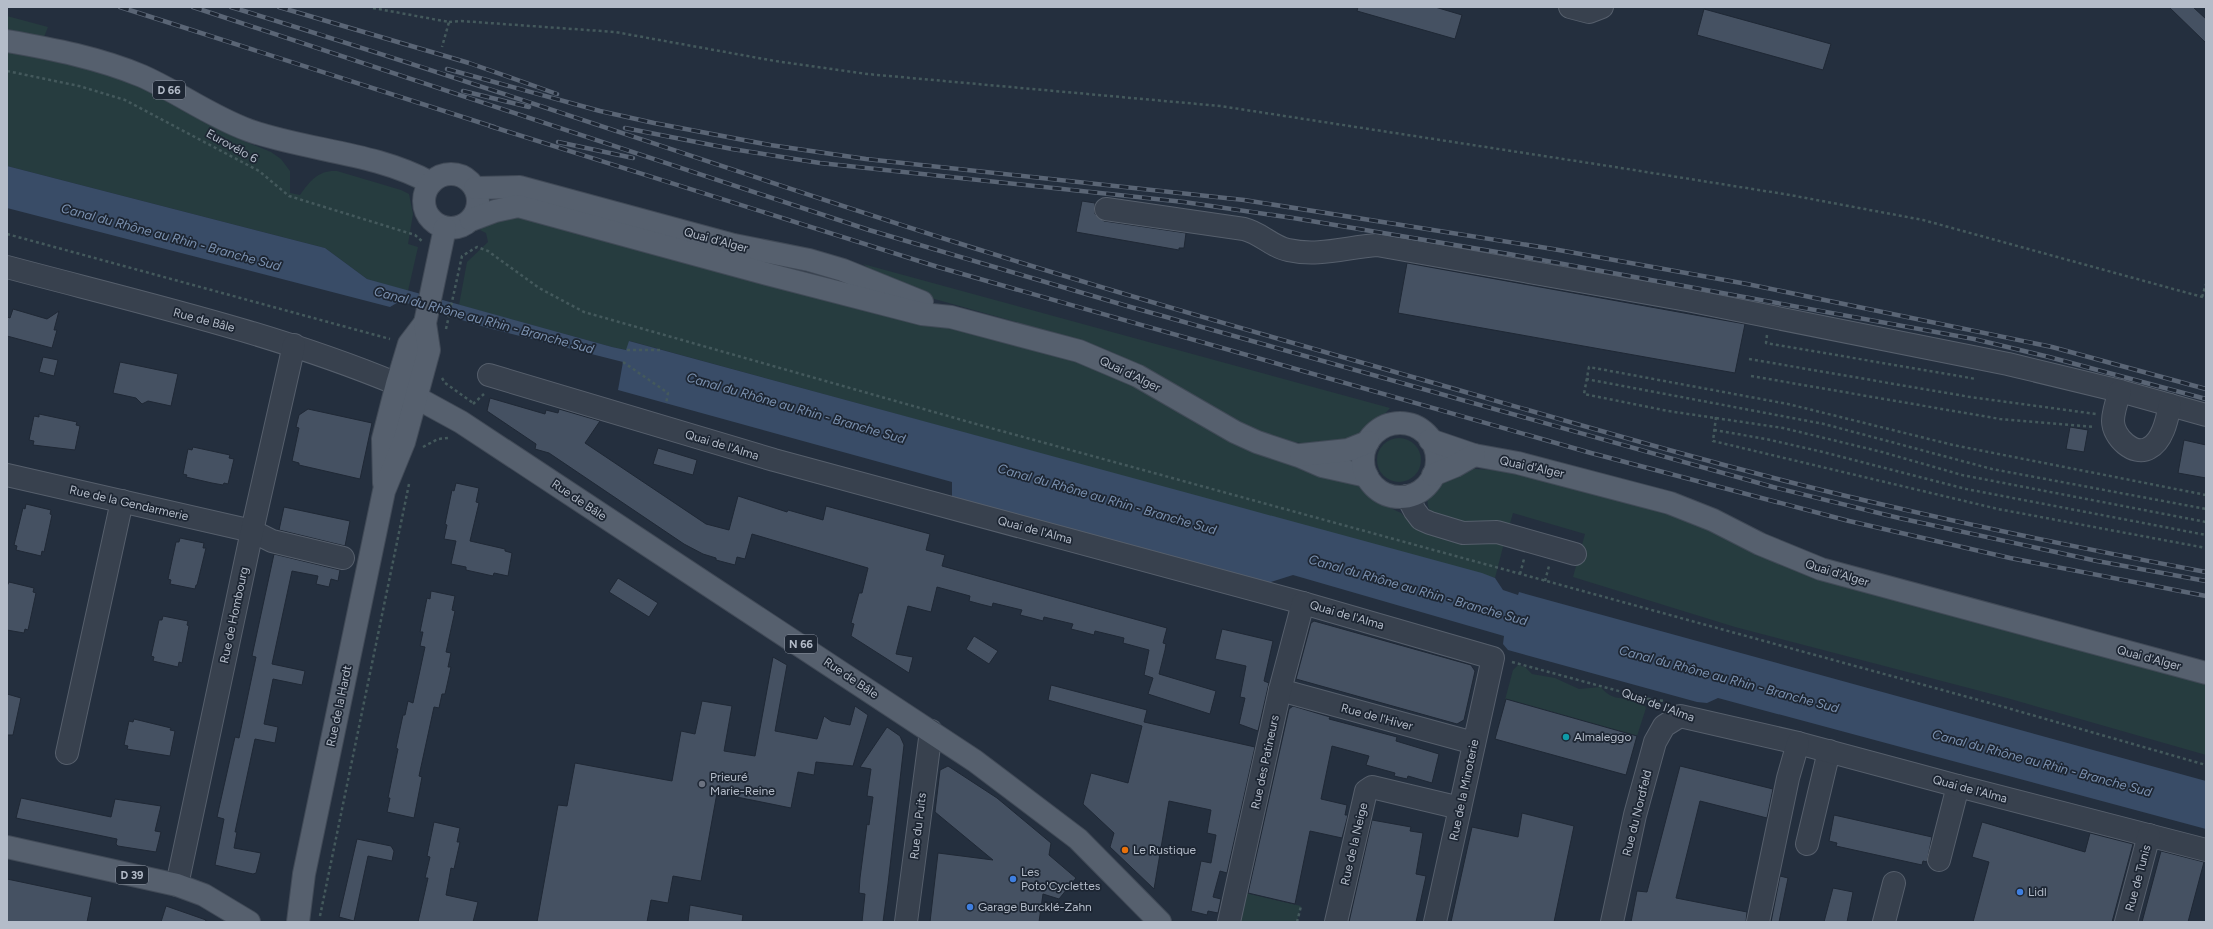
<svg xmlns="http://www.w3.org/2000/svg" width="2213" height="929" font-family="Figtree,sans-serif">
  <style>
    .green { fill: #263c3f }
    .water { fill: #394c67 }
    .building { fill: #455162; stroke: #1f2835 }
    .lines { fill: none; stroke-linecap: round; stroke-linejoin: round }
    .minor-casing { stroke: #565f6c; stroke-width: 24 }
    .major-casing { stroke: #414a57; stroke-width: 24 }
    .path { stroke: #44595c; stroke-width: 2.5; stroke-dasharray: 3 3; stroke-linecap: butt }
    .minor { stroke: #38414e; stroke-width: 22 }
    .major { stroke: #56606e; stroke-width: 22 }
    .rail-casing { stroke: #5a6575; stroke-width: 4.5 }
    .rail { stroke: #1d2633; stroke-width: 3; stroke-dasharray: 9; stroke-linecap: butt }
    .culture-dot { fill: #0f9aa8; stroke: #1d2633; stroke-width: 1.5 }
    .worship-dot { fill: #6b7280; stroke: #1d2633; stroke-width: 1.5 }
    .food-dot { fill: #e8710a; stroke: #1d2633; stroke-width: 1.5 }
    .shop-dot { fill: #3f7fe0; stroke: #1d2633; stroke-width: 1.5 }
    .labels { text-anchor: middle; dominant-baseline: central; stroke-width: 3.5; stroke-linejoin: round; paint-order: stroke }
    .shield { fill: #1d2633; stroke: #878f9c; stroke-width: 1 }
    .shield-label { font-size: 11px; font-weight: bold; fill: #b4bcc9 }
    .street-label { font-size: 12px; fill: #b4bcc9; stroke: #1d2633 }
    .poi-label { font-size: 12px; fill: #b4bcc9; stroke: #1d2633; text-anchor: start }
    .water-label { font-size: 13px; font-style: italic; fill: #7c92b1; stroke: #1d2633 }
  </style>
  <rect width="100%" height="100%" fill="#242f3e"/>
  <g class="green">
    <path d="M7,16L48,27L44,37L7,29Z"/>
    <path d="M7,50L81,65L141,86L234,137L271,152L281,159L290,171V193L300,195C310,181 318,170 337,171L401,190L409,194L413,214L408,244L418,247L408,291L367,279L325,248L7,166Z"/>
    <path d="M513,213L920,317L1104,370L1353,482L1378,502L1401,513L1415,527L1504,543L1495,578L630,341L627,350L612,347L459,305L467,262L488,242L486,233L480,230L489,220Z"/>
    <path d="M863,264L1390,408L1383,416L1346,442L1306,444L1283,440L1237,422L1142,367L1112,352L1084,341L931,298L891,283Z"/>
    <circle cx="1399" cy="460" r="22"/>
    <path d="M1475,469L1496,470L1518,474L1668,512L1818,577L2206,684V755L2007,698L1735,627L1573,577L1585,534L1513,513L1509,527L1471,525L1433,514C1416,497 1443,477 1459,472C1464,470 1470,470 1475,469Z"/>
    <path d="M1518,665L1525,667L1532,674L1555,678L1579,689L1601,687C1610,700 1623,699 1638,698L1646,708L1637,736L1505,700L1513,670Z"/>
    <path d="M1246,893L1301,906L1297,922H1229Z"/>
  </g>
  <path class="water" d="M7,166L325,248L367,279L612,347L626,350L629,341L1482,573L1495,578L1503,590L1518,595L1519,592L2206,781V829L1718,698L1707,703L1697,702L1508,650L1503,644L1504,636L1293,575L1268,583L952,497V482L618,390L623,362L488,328L400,301L390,307L7,208Z"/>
  <g class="building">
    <path d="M1358,7H1435L1462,15L1455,39L1357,11Z"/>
    <path d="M2169,7H2193L2206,19V43Z"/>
    <path d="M1704,9L1831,44L1823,70L1697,35Z"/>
    <path d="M1082,201L1095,203V214L1104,221L1186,233L1184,248H1179V250L1076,232Z"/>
    <path d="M1407,263L1745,324L1735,373L1398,313Z"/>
    <path d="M13,309L47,319L59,311L54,330H57L52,348L7,336V317L10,318Z"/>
    <path d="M43,357L58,360L54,376L39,372Z"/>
    <path d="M120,362L178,374L171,406L148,401L142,404L136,398L113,393Z"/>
    <path d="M490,398L545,414L546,410L558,413L559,409L600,421L585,443L706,524L729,530L738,496L787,512L788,510L823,520L826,506L930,534L926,550L945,555L942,566L1167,628L1163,643L1166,644L1165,650L1159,674L1216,691L1210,714L1148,694L1153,678L1144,675L1149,650L1123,643L1124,638L1095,631L1094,635L1083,632L1071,629L1073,624L1044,617L1043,621L1032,618L1020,615L1022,610L993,603L992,607L980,604L969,601L970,596L937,587L931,612L908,606L896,654L913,657L909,673L851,636L854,624L851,623L859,593H862L868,568L752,534L745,559L737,557L735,565L716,560V558L703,554L684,544L549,453L535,449L536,444L487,411Z"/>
    <path d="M308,409L372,423L360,479L299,465V463L292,461L299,428L296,427L299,415Z"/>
    <path d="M39,414L77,422L76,425L80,426L75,450L33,445L34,441L29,440L34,416L39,417Z"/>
    <path d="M2070,427L2088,430L2084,452L2066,449Z"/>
    <path d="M2184,440L2206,445V478L2178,473Z"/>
    <path d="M193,447L230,455L229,458L234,459L228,484L224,483L223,485L212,483L186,477L187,475L183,474L188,449L192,450Z"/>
    <path d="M658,448L697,460L693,475L653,464Z"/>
    <path d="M456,483L479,488L476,502L479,503L470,541L505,549V551L512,553L508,576L494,573L493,576L466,570V567L451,564L456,541L444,539L447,525L445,524L452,490L454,491Z"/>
    <path d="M26,504L51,510L50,514L52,515L44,552L42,551L41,556L16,550L17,546L14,545L23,508L25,509Z"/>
    <path d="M284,507L350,521L345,546L279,530Z"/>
    <path d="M180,538L204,543L203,548H206L197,585H196L195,589L170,584L171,580L168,579L176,542H179Z"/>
    <path d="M274,554L340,570L338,581L331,579L329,587L316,584L318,576L292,571L272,664L305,671L302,685L273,679L264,724L278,727L275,743L255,739L235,832H237L234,848L261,853L256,873L253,874L215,865L224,819L217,817L235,737L239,738L256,657L252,656Z"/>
    <path d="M618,578L658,603L649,617L609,592Z"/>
    <path d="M9,582L34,588L33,592L36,593L28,630L25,629L24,633L7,630V586Z"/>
    <path d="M431,591L455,596L452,610L455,611L446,652L451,653L448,667H451L445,694H442L439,708L434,707L419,776L422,777L414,818L387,812L390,798H388L398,749L396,748L403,715H405L408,701L413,703L425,647L420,646L423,632H420L427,598L430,599Z"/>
    <path d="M163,616L188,621L187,625L189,626L182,663L179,662L178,667L153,661L154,657L151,656L159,620H162Z"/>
    <path d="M1314,621L1471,665L1475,671L1464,720L1457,724L1296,679L1311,623Z"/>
    <path d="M1222,629L1273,641L1264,681L1269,683L1258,731L1239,724L1245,698L1240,697L1246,666L1215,659Z"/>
    <path d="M974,636L998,651L989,664L966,649Z"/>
    <path d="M773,657L787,665L775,731L817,739L824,716L831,721L850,725L855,706L868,715L853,766L816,762L814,775L798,772L791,808L717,793L701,881L673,876L668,903L651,900L647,922H537L558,805L567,806L575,763L672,781L681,731L695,734L702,701L732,706L724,751L755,756Z"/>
    <path d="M1051,685L1147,710L1144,722L1255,747L1227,873L1220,871L1213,897L1221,899L1218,913L1208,911L1207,915L1191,911L1201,861L1211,863L1216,835L1207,833L1211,810L1169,801L1154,889L1110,847L1114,833L1083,804L1091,773L1128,783L1142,726L1048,700Z"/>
    <path d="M7,694L21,698L13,735H7Z"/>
    <path d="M1506,699L1637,736L1626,775L1495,739Z"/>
    <path d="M1293,706L1330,717L1329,719L1397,737L1396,741L1439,754L1432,783L1408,776L1407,779L1394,776L1395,773L1366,765L1369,756L1332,746L1321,799L1347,805L1345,815H1348L1342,838L1310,831L1295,904L1248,893L1289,709Z"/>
    <path d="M134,719L171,728L170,730L175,731L170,756L127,749L128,746L124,745L129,721L133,722Z"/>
    <path d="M887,727L900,736L904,745L888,884L883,922H862L865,894L859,893L860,878L867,824L869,825L873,797L867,796L871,769L860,767Z"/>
    <path d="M948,766L997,798L1051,843L1049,855L1076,878L1059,899L1043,894L1039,922H930L938,853L993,860L935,812L940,770Z"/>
    <path d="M1680,766L1773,789L1767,818L1700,801L1676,898L1747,912L1746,922H1631L1637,891L1647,892Z"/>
    <path d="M21,798L111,817L115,799L161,806L155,831L161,832L156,852L118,846L116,844L117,839L16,818Z"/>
    <path d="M1522,813L1574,826L1554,922H1451L1472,827L1518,837Z"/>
    <path d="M1834,815L1932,837L1927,862L1923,861L1922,865L1836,846L1837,843L1829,841Z"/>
    <path d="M1372,820L1411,827L1410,831L1423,833L1416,874L1426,876L1416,922H1349Z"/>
    <path d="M434,822L460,828L457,842H460L454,869L451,868L446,895L478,902L473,922H418L428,878H425L430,857L427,856Z"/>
    <path d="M1982,822L2085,852L2090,833L2133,844L2112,922H1973L1989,862L1972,857Z"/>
    <path d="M357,839L391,846L394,851L392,861L368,856L354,921L339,917Z"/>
    <path d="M2161,851L2204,862L2188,922H2142Z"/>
    <path d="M1780,876L1788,878L1779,922H1771Z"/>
    <path d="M7,879L92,897L87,922H7Z"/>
    <path d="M1833,888L1853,892L1847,922H1824Z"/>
    <path d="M690,905L743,915L742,922H688Z"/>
    <path d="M166,906L206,920L205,922H161Z"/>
  </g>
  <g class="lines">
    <defs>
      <g id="minor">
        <path d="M1570,7L1589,12L1602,7"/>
        <path d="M1106,209L1244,229C1261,233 1272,247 1288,250C1319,257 1347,247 1377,245L1687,300L2008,364L2120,391L2206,415"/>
        <path d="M7,267C138,302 272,332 397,384"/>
        <path d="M489,375L774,460L1303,603L1493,658L1435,922"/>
        <path d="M2120,391C2117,400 2113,412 2113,421C2113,437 2134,457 2149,448C2163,441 2167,419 2170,405"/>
        <path d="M7,475L252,531L272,541L343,558"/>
        <path d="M1407,496L1415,511L1421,519L1430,523L1463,533L1497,532L1575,554"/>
        <path d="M1280,690L1474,743"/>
        <path d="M67,753L122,501"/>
        <path d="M1807,844L1829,751"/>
        <path d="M1939,860L1958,786"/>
        <path d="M177,885L252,531L294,345"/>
        <path d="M906,922L931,731"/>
        <path d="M1229,922L1280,690L1303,603"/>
        <path d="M1336,922L1366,791L1372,787L1460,808"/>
        <path d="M1612,922L1635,815L1655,742L1664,726L1680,716L1798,743L1958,786L2206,850"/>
        <path d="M1758,922L1788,778L1798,743"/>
        <path d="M1884,922L1894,883"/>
        <path d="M2126,922L2149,835"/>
      </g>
      <g id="major">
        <path d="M7,41C53,49 99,58 142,76C178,92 210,116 248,130C307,151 375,152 431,183"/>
        <circle cx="451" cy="201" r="27"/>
        <path d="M475,188L520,187L734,245L809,260L843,270L922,302"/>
        <path d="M471,220L495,211L518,206L767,274L922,314L951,317L1079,351L1138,376L1235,432L1257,442L1299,456L1322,466L1367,476"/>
        <path d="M403,365L408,393L461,422L975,761L1078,839L1160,922"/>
        <circle cx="1400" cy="460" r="37"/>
        <path d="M1430,440L1474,455L1518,463L1670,503L1713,520L1760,544L1821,569L2206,673"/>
        <path d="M1301,455L1348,450L1368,442"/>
        <path d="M1433,475L1455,466L1474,455"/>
        <path d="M384,483L383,439L397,384L409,344L425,323"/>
        <path d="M7,847L177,885L204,895L249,922"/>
        <path d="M298,922L304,874L384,491L404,442L429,350L425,323L445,228"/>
      </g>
    </defs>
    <use href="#minor" class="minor-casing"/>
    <use href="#major" class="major-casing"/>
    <g class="path">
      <path d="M373,8L449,22L442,47"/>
      <path d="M449,22L461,21L615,32L775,61L867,74L1220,106L1615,167L1790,195L1923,220L2206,298"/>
      <path d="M7,71L79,86L125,100L259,171L289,196L415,235L423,242"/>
      <path d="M7,234L390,339"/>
      <path d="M2202,297L2206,284"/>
      <path d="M446,329L462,256L477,247L488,251L539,288L584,312L976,424L2004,707L2206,765"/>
      <path d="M1767,335L1766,343L1976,379"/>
      <path d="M627,350H661"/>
      <path d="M1749,359L1970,397L2096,414"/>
      <path d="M623,362L668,393L666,404"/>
      <path d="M1751,376L2000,419L2095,427"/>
      <path d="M442,378L445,383L473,403"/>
      <path d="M1586,379L1824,424L1992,469L2206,509"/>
      <path d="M473,404L484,394"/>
      <path d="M1716,417L1713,441L1998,509L2206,548"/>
      <path d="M1714,430L1766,439L1823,452L1966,489L2206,535"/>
      <path d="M423,447L438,439L448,438"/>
      <path d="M2206,495L1953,445L1788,404L1589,367L1584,394L1668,411L1783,428L1882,452L1962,475L2206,522"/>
      <path d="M1520,574L1524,559"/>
      <path d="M1545,581L1549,566"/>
      <path d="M1512,662L1648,699L1660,705"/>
      <path d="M1648,699L1665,701"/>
      <path d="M320,916L409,484"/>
      <path d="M1297,922L1301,906"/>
    </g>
    <use href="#minor" class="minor"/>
    <use href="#major" class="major"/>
    <defs>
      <g id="rail">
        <path d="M120,7L494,127"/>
        <path d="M193,7L869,230L1127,306L1773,487L1899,518L2097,561L2206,581"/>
        <path d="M231,7C475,81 715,166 958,243C1116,293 1275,338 1434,383C1570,422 1705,462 1842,495C1963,524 2084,549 2206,572"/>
        <path d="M279,7L469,63L557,94"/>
        <path d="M447,69L600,111L654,123L770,145L866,159L1244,200L1553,249L1747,284L2052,347L2206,389"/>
        <path d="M463,91L529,107"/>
        <path d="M490,126L938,267L1591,453L1849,521L2010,558L2206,596"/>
        <path d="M625,128L732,149L820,163L1184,202L1293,218L1509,254L1974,339L2049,357L2206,399"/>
        <path d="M558,142L633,158"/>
      </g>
    </defs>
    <use href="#rail" class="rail-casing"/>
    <use href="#rail" class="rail"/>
  </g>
  <circle class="culture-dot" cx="1566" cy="737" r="4"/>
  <circle class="worship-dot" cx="702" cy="784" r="4"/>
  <circle class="food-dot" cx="1125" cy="850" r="4"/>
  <g class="shop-dot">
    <circle cx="1013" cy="879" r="4"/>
    <circle cx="2020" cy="892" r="4"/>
    <circle cx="970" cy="907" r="4"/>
  </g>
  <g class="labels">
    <g class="shield">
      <rect x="153" y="81" width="32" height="18" rx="3"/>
      <rect x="785" y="635" width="32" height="18" rx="3"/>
      <rect x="116" y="866" width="32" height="18" rx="3"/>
    </g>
    <g class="shield-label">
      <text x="169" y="90">D 66</text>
      <text x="801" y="644">N 66</text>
      <text x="132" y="875">D 39</text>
    </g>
    <g class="street-label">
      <text transform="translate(232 146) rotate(29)">Eurovélo 6</text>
      <text transform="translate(716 240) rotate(15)">Quai d'Alger</text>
      <text transform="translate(204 320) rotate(15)">Rue de Bâle</text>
      <text transform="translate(1130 374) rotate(26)">Quai d'Alger</text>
      <text transform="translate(722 445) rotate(17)">Quai de l'Alma</text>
      <text transform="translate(1532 467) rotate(12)">Quai d'Alger</text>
      <text transform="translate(579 500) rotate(34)">Rue de Bâle</text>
      <text transform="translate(129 503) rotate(13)">Rue de la Gendarmerie</text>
      <text transform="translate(1035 530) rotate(15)">Quai de l'Alma</text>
      <text transform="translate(1837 573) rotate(17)">Quai d'Alger</text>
      <text transform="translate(234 615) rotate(-78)">Rue de Hombourg</text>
      <text transform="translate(1347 615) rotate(16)">Quai de l'Alma</text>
      <text transform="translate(2149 658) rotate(15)">Quai d'Alger</text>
      <text transform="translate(851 678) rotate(34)">Rue de Bâle</text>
      <text transform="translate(1658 705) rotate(20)">Quai de l'Alma</text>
      <text transform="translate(339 706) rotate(-78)">Rue de la Hardt</text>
      <text transform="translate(1377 717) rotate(15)">Rue de l'Hiver</text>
      <text transform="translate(1265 762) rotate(-78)">Rue des Patineurs</text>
      <text transform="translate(1970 789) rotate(15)">Quai de l'Alma</text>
      <text transform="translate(1464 790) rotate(-78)">Rue de la Minoterie</text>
      <text transform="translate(1637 813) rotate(-76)">Rue du Nordfeld</text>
      <text transform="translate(918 826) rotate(-83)">Rue du Puits</text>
      <text transform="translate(1354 844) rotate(-77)">Rue de la Neige</text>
      <text transform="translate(2138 878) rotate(-75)">Rue de Tunis</text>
    </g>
    <g class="poi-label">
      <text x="1574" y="737">Almaleggo</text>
      <text x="710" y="777">Prieuré<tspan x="710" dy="14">Marie-Reine</tspan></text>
      <text x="1133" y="850">Le Rustique</text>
      <text x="1021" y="872">Les<tspan x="1021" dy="14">Poto'Cyclettes</tspan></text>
      <text x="2028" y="892">Lidl</text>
      <text x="978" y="907">Garage Burcklé-Zahn</text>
    </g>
    <g class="water-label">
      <text transform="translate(171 237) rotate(15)">Canal du Rhône au Rhin - Branche Sud</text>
      <text transform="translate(484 320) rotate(15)">Canal du Rhône au Rhin - Branche Sud</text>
      <text transform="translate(796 408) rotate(16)">Canal du Rhône au Rhin - Branche Sud</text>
      <text transform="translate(1107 499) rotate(16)">Canal du Rhône au Rhin - Branche Sud</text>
      <text transform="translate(1418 590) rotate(16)">Canal du Rhône au Rhin - Branche Sud</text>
      <text transform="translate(1729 679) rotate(15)">Canal du Rhône au Rhin - Branche Sud</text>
      <text transform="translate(2042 763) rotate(15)">Canal du Rhône au Rhin - Branche Sud</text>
    </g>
  </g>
  <rect width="2213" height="929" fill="none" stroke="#b4bcc9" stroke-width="16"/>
</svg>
